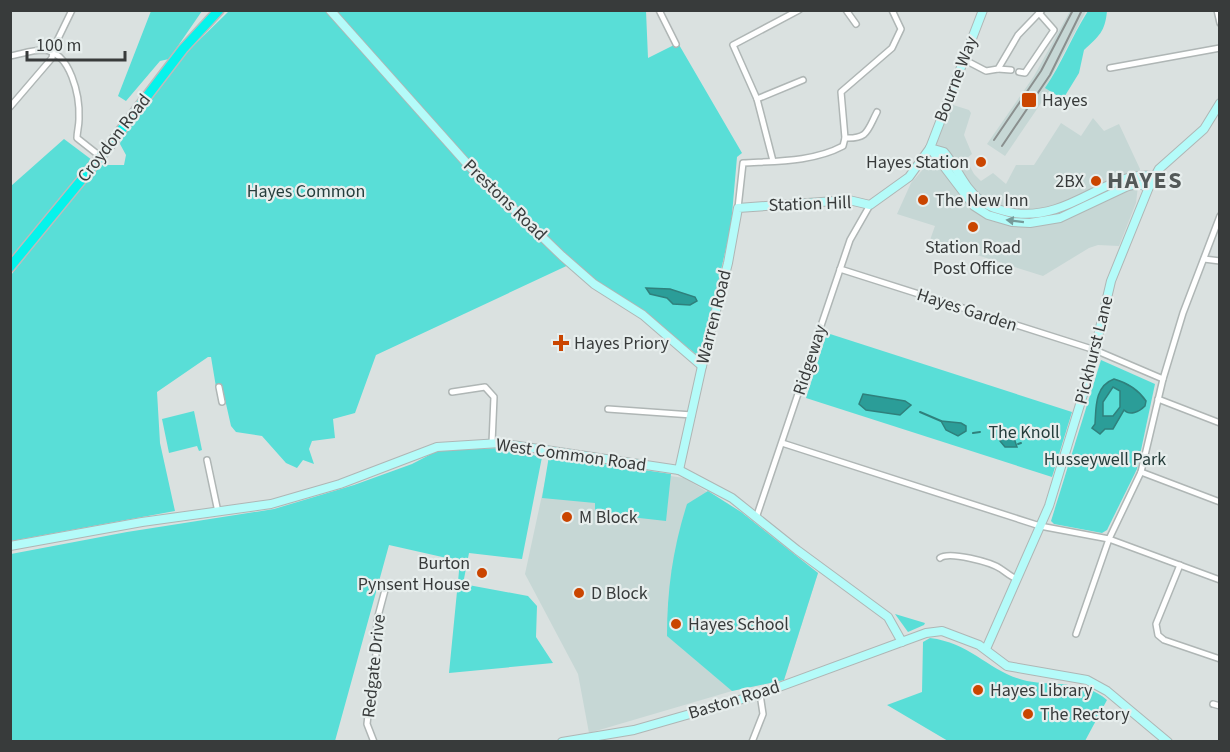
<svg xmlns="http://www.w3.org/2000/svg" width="1230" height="752" font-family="'Source Sans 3',sans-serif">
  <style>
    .built { fill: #c6d7d5 }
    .green { fill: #59ded7 }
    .water { fill: #2b9d98; stroke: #2f807c; stroke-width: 1.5; fill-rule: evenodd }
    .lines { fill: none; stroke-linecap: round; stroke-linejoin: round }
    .stream { stroke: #2f807c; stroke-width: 2 }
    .street-casing { stroke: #afb6b5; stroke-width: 8 }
    .secondary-casing { stroke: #afb6b5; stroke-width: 10 }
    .highway-casing { stroke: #bbbcbc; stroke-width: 12 }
    .street { stroke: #fff; stroke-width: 5 }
    .secondary { stroke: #b4fbf9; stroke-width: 8 }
    .highway { stroke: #06f3eb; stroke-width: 9 }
    .rail { stroke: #8a8f8e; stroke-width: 2 }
    .oneway { fill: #769b9a }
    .poi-dot { fill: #ca4500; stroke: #e7eeed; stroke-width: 2 }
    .labels { text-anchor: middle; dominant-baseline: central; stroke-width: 4.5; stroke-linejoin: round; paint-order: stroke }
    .street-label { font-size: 18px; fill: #383b3b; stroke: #e7eeed }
    .poi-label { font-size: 18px; fill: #383b3b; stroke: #e7eeed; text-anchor: start }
    .park-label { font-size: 18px; fill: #263e3c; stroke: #e7eeed }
    .district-label { font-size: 24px; font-weight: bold; letter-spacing: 1.5px; fill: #535958; stroke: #e7eeed }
  </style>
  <rect width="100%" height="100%" fill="#dae1e0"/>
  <g class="built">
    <path d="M1070,11H1086L1046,87L1050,90L1005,156L987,144L1034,76Z"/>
    <path d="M950,104L969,110L971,113L964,135L972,154L966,159L974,174L981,181L993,173L1006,184L1016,165H1034L1061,123L1081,136L1093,118L1104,131L1119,124L1140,169L1136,203L1119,246L1098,245L1089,248L1043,276L930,240L935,226L897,214L911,183L926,166L934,165L937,141Z"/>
    <path d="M550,458L684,478L741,512L818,573L784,680L732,691L589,733L578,674L525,574Z"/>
  </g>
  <g class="green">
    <path d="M151,11H202L169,59L160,61L126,101L118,96Z"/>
    <path d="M229,11H646L648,58L678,43L742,153L737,157L731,226L701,358L652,319L597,283L575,262L376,355L355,413L333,419L335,438L312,441L309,449L314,464L303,460L297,468L286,463L262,436L236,432L231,426L222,386L216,387L211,357H208L157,392L160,443L175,511L11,541V275L99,165H124L126,155L120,144L122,135L185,54Z"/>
    <path d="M1088,11H1107C1105,32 1099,36 1084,50L1079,73L1063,99L1045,88C1062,63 1072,36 1088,11Z"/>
    <path d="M64,139L92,160L11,259V186Z"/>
    <path d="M827,333L1072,412L1052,477L806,398Z"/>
    <path d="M1101,360L1155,384L1137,469L1107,530L1102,533L1054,524L1051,521Z"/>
    <path d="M194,411L202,450L199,451L197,446L169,453L162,419Z"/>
    <path d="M499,448L542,457L522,559L469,553L463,584L528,596L537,606L536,637L553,663L449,673L460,561L389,545L335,741H11V554L127,532L274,509L354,485L412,464L437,451Z"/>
    <path d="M549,456L671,474L666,521L595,513V503L542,498Z"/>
    <path d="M708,491L741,512L818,573L784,680L732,691L667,636C667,589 673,548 687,504Z"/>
    <path d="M895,614L925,623L924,625L908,632Z"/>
    <path d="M930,638C972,643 990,673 1027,681C1053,686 1085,680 1107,700L1085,741H948L887,705L922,692L923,642Z"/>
  </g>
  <g class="water">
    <path d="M646,288L670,289L695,297L697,301L690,305L673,304L667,298L650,294Z"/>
    <path d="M1114,379C1128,383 1138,389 1146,401L1145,406C1139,412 1130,416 1124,410L1113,429H1105L1100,434L1092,428L1095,424C1096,406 1095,386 1114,379ZM1113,387L1120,391V407L1113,416H1103V402Z"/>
    <path d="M863,394L905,401L911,405L900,415L866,410L859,404Z"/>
    <path d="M941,421L961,423L966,426V431L958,436L946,430Z"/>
    <path d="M1002,438H1014L1017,447H1005L1000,441Z"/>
  </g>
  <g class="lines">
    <g class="stream">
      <path d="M920,412L941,421"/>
      <path d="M973,433L980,432"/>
      <path d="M1018,444L1021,443"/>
    </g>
    <defs>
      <g id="street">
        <path d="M659,10L676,44"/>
        <path d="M846,10L856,24"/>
        <path d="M1217,10L1220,23"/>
        <path d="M10,56C21,54 32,50 43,50C71,51 80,97 79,119C79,126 77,132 77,138L101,157"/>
        <path d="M963,59L986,71L998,69L1018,35L1042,10"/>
        <path d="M1110,68L1220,48"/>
        <path d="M998,69L1011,70"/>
        <path d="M1019,72L1025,73L1054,30L1039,13"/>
        <path d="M757,99L803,80"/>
        <path d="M10,107L52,58L54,47L72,10"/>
        <path d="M845,138C868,139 867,131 877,112"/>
        <path d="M773,161L757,99L733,45L799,10"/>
        <path d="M738,208L743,163C776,161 813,162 843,146L845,138L841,92L892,48L901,29L892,10"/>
        <path d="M1204,259L1220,261"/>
        <path d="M1163,379L1183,313L1220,216"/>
        <path d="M219,387L222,402"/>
        <path d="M452,392L485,387L494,397L492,443"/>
        <path d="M1158,399L1220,423"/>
        <path d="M608,409L692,415"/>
        <path d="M782,443L1040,526L1109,539L1141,472L1163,379L1095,350L840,269"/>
        <path d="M207,460L218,512"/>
        <path d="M1141,472L1220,502"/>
        <path d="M756,518L850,240L870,205"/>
        <path d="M940,558C949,551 991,562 1001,569C1007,573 1011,577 1017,579"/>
        <path d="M1180,565L1156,624L1158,635L1164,640L1220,659"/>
        <path d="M1076,634L1109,539L1220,580"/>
        <path d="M1213,704L1220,706"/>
        <path d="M374,742L367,724L368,715L375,684L377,620L385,590"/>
        <path d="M752,742L763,714L760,694"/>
      </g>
      <g id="secondary">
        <path d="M330,10L470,167L562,256L594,284L643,315L702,366"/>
        <path d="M930,148L944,152C957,167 964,188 980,200C989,208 1003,211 1014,213C1071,221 1107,170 1154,176"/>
        <path d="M930,148L974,206L988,215L1012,222L1030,223L1060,218L1128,186L1137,184L1149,187"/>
        <path d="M679,470L702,366L728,263L738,208L849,200L870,205L909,177L930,148L983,10"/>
        <path d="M10,546L142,522L271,504L340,484L437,447L500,443L679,470L732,498L797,550L888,617L902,642"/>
        <path d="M986,649L1049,506L1089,375L1111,281L1149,187L1159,169L1204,129L1220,103"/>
        <path d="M562,742L634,730L760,694L926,633L942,631L979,645L1007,666L1087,680L1107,691L1168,742"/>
      </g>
      <path id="highway" d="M10,267L106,150L183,49L219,10"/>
    </defs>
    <use href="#street" class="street-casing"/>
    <use href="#secondary" class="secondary-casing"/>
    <use href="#highway" class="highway-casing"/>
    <use href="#street" class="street"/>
    <use href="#secondary" class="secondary"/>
    <use href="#highway" class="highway"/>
    <g class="rail">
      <path d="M994,140L1041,71L1073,10"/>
      <path d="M1002,146L1050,75L1082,10"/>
    </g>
  </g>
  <defs><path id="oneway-solid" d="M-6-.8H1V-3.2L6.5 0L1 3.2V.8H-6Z" transform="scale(1.5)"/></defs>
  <use class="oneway" href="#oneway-solid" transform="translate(1015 221) rotate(-173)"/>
  <g class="poi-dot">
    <rect x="1021" y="92" width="16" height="16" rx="3"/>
    <circle cx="981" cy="162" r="6"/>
    <circle cx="1096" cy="181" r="6"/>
    <circle cx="923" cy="200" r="6"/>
    <circle cx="973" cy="227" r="6"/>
    <path d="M558 334h6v6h6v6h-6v6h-6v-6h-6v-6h6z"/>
    <circle cx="567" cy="517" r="6"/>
    <circle cx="482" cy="573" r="6"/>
    <circle cx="579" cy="593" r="6"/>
    <circle cx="676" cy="624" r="6"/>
    <circle cx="978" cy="690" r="6"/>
    <circle cx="1028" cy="714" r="6"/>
  </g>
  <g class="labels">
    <g class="street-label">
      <text transform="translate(956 79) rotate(-69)">Bourne Way</text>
      <text transform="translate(114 138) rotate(-52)">Croydon Road</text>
      <text transform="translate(505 200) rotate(44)">Prestons Road</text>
      <text transform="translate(810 204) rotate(-2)">Station Hill</text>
      <text transform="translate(967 310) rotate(18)">Hayes Garden</text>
      <text transform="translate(714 317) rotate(-76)">Warren Road</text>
      <text transform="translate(1094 350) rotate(-76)">Pickhurst Lane</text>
      <text transform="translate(810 360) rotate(-72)">Ridgeway</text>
      <text transform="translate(571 455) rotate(8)">West Common Road</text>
      <text transform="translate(374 666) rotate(-84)">Redgate Drive</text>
      <text transform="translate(734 700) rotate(-17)">Baston Road</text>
    </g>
    <g class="poi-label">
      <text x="1042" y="100">Hayes</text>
      <text x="969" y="162" text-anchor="end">Hayes Station</text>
      <text x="1084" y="181" text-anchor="end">2BX</text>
      <text x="935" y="200">The New Inn</text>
      <text x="973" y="247" text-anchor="middle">Station Road<tspan x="973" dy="21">Post Office</tspan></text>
      <text x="574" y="343">Hayes Priory</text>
      <text x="579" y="517">M Block</text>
      <text x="470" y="563" text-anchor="end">Burton<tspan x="470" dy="21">Pynsent House</tspan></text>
      <text x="591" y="593">D Block</text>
      <text x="688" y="624">Hayes School</text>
      <text x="990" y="690">Hayes Library</text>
      <text x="1040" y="714">The Rectory</text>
    </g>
    <g class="park-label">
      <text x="306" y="191">Hayes Common</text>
      <text x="1024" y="432">The Knoll</text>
      <text x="1105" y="459">Husseywell Park</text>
    </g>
    <g class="district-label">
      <text x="1145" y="180">HAYES</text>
    </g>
  </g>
  <rect width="1230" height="752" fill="none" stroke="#383b3b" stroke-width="24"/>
  <path d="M27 51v9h98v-9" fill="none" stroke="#383b3b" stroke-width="3"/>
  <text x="36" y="51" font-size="18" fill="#383b3b" stroke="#e7eeed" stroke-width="4.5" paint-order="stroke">100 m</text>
</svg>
